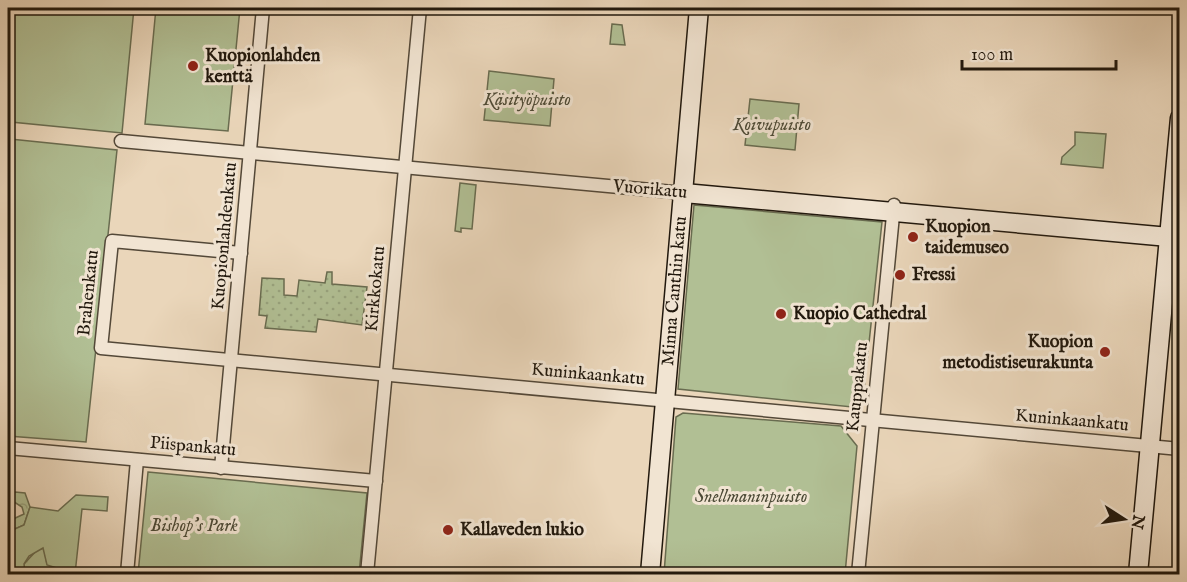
<svg xmlns="http://www.w3.org/2000/svg" width="1187" height="582" font-family="'IM FELL English',serif">
  <style>
    .grass { fill: url(#grass-dots); stroke: #696c50; stroke-width: 1.5 }
    .forest { fill: url(#forest-crowns); stroke: #696c50; stroke-width: 1.5 }
    .green { fill: #b1bf94; stroke: #696c50; stroke-width: 1.5 }
    .water { fill: url(#water-waves); stroke: #687971; stroke-width: 1.5 }
    .lines { fill: none; stroke-linecap: round; stroke-linejoin: round }
    .street-casing { stroke: #534838; stroke-width: 15 }
    .secondary-casing { stroke: #21180d; stroke-width: 21 }
    .street { stroke: #f1e4d2; stroke-width: 12 }
    .secondary { stroke: #f1e4d2; stroke-width: 18 }
    .poi-dot { fill: #8f2418; stroke: #f1e4d2; stroke-width: 2 }
    .labels { text-anchor: middle; dominant-baseline: central; stroke-width: 6; stroke-linejoin: round; paint-order: stroke }
    .poi-label { font-size: 18px; font-weight: bold; fill: #21180d; stroke: #f1e4d2; text-anchor: start }
    .park-label { font-size: 18px; font-style: italic; fill: #4c4a36; stroke: #f1e4d2 }
    .street-label { font-size: 18px; fill: #21180d; stroke: #f1e4d2 }
  </style>
  <defs>
    <pattern id="grass-dots" width="8" height="8" patternUnits="userSpaceOnUse" patternTransform="scale(1.5)"><rect width="8" height="8" fill="#b1bf94"/><path d="M2 2h.1M6 6h.1" fill="none" stroke="#98a37e" stroke-width="1.8" stroke-linecap="round"/></pattern>
    <pattern id="forest-crowns" width="20" height="18" patternUnits="userSpaceOnUse" patternTransform="scale(1.5)"><rect width="20" height="18" fill="#b1bf94"/><path d="M2 6a3 3 0 1 1 6 0M12 15a3 3 0 1 1 6 0" fill="none" stroke="#98a37e"/></pattern>
    <pattern id="water-waves" width="16" height="10" patternUnits="userSpaceOnUse" patternTransform="scale(1.5)"><rect width="16" height="10" fill="#98b9b4"/><path d="M0 5q4-4 8 0t8 0" fill="none" stroke="#839e9a"/></pattern>
  </defs>
  <rect width="100%" height="100%" fill="#ead6ba"/>
  <filter id="stains"><feTurbulence type="fractalNoise" baseFrequency=".00333" numOctaves="4"/><feColorMatrix values="0 0 0 0 .2 0 0 0 0 .09 0 0 0 0 .02 0 0 0 .5 -.17"/></filter>
  <radialGradient id="worn" r=".72"><stop offset=".6" stop-color="#630" stop-opacity="0"/><stop offset="1" stop-color="#630" stop-opacity=".3"/></radialGradient>
  <path class="grass" d="M327,272H332V284L367,287L362,325L318,319L316,332L265,328L267,316L259,315L262,278L284,279V295L297,296L299,280L325,283Z"/>
  <g class="forest">
    <path d="M15,492L25,493L30,507L24,525L8,532V525L12,523L11,520L24,514L22,507L11,500Z"/>
    <path d="M44,548L47,564L67,571V574H25L24,564L37,550Z"/>
  </g>
  <g class="green">
    <path d="M14,8H134L122,133L11,122L12,114H8L11,101L8,87Z"/>
    <path d="M156,8H240L228,131L145,124Z"/>
    <path d="M612,24L622,25L625,45L610,44Z"/>
    <path d="M489,71L554,79L550,126L484,120Z"/>
    <path d="M750,99L799,104L795,150L745,145Z"/>
    <path d="M1075,132L1106,134L1103,168L1061,164L1062,157L1075,145Z"/>
    <path d="M10,139L117,150L86,442L8,436Z"/>
    <path d="M460,183L476,185L472,229L461,228V232L455,231Z"/>
    <path d="M694,205L882,222L862,408L678,389Z"/>
    <path d="M683,413L841,426L857,446L845,574H664L676,417Z"/>
    <path d="M148,472L367,493L359,574H138Z"/>
    <path d="M76,495L108,497L107,511L82,509L75,574H67V571L47,565L43,548L29,556L24,564L25,574H8V532L24,525L30,507L58,511Z"/>
  </g>
  <path class="water" d="M8,8H14L8,87Z"/>
  <g class="lines">
    <defs>
      <g id="street">
        <path d="M121,141L684,193"/>
        <path d="M241,253L112,241L101,348L1180,449"/>
        <path d="M8,448L376,481"/>
        <path d="M221,468L263,8"/>
        <path d="M127,574L137,460"/>
        <path d="M367,574L420,8"/>
        <path d="M858,574L894,205"/>
      </g>
      <g id="secondary">
        <path d="M684,193L1180,238"/>
        <path id="s1" d="M650,574L699,8"/>
        <path d="M1138,574L1180,118"/>
      </g>
    </defs>
    <use href="#street" class="street-casing"/>
    <use href="#secondary" class="secondary-casing"/>
    <use href="#street" class="street"/>
    <use href="#secondary" class="secondary"/>
  </g>
  <g class="poi-dot">
    <circle cx="193" cy="66" r="6"/>
    <circle cx="913" cy="237" r="6"/>
    <circle cx="900" cy="275" r="6"/>
    <circle cx="781" cy="314" r="6"/>
    <circle cx="1105" cy="352" r="6"/>
    <circle cx="448" cy="530" r="6"/>
  </g>
  <g class="labels">
    <g class="poi-label">
      <text x="205" y="56">Kuopionlahden<tspan x="205" dy="21">kenttä</tspan></text>
      <text x="925" y="227">Kuopion<tspan x="925" dy="21">taidemuseo</tspan></text>
      <text x="912" y="275">Fressi</text>
      <text x="793" y="314">Kuopio Cathedral</text>
      <text x="1093" y="342" text-anchor="end">Kuopion<tspan x="1093" dy="21">metodistiseurakunta</tspan></text>
      <text x="460" y="530">Kallaveden lukio</text>
    </g>
    <g class="park-label">
      <text x="527" y="100">Käsityöpuisto</text>
      <text x="772" y="125">Koivupuisto</text>
      <text x="751" y="497">Snellmaninpuisto</text>
      <text x="194" y="526">Bishop's Park</text>
    </g>
    <g class="street-label">
      <text transform="translate(650 190) rotate(5)">Vuorikatu</text>
      <text transform="translate(225 236) rotate(-85)">Kuopionlahdenkatu</text>
      <text transform="translate(376 289) rotate(-85)">Kirkkokatu</text>
      <text stroke="none"><textPath href="#s1" startOffset="284">Minna Canthin katu</textPath></text>
      <text transform="translate(89 293) rotate(-84)">Brahenkatu</text>
      <text transform="translate(588 375) rotate(5)">Kuninkaankatu</text>
      <text transform="translate(858 387) rotate(-84)">Kauppakatu</text>
      <text transform="translate(1072 421) rotate(5)">Kuninkaankatu</text>
      <text transform="translate(193 447) rotate(5)">Piispankatu</text>
    </g>
  </g>
  <rect width="1187" height="582" fill="none" stroke="#ead6ba" stroke-width="30"/>
  <rect x="9" y="9" width="1169" height="564" fill="none" stroke="#21180d" stroke-width="3"/>
  <rect x="15" y="15" width="1157" height="552" fill="none" stroke="#21180d" stroke-width="1.5"/>
  <g transform="translate(1124 519) rotate(102)" stroke="#f1e4d2" stroke-width="4.5" paint-order="stroke">
  <path d="M0-4.5L10 22L0 15L-10 22Z" fill="#21180d"/>
  <text y="-9" font-size="16" font-weight="bold" text-anchor="middle" fill="#21180d">N</text>
  </g>
  <path d="M962 60v9h154v-9" fill="none" stroke="#21180d" stroke-width="3"/>
  <text x="971" y="60" font-size="18" fill="#21180d" stroke="#f1e4d2" stroke-width="4.5" paint-order="stroke">100 m</text>
  <rect width="100%" height="100%" filter="url(#stains)"/>
  <rect width="100%" height="100%" fill="url(#worn)"/>
</svg>
